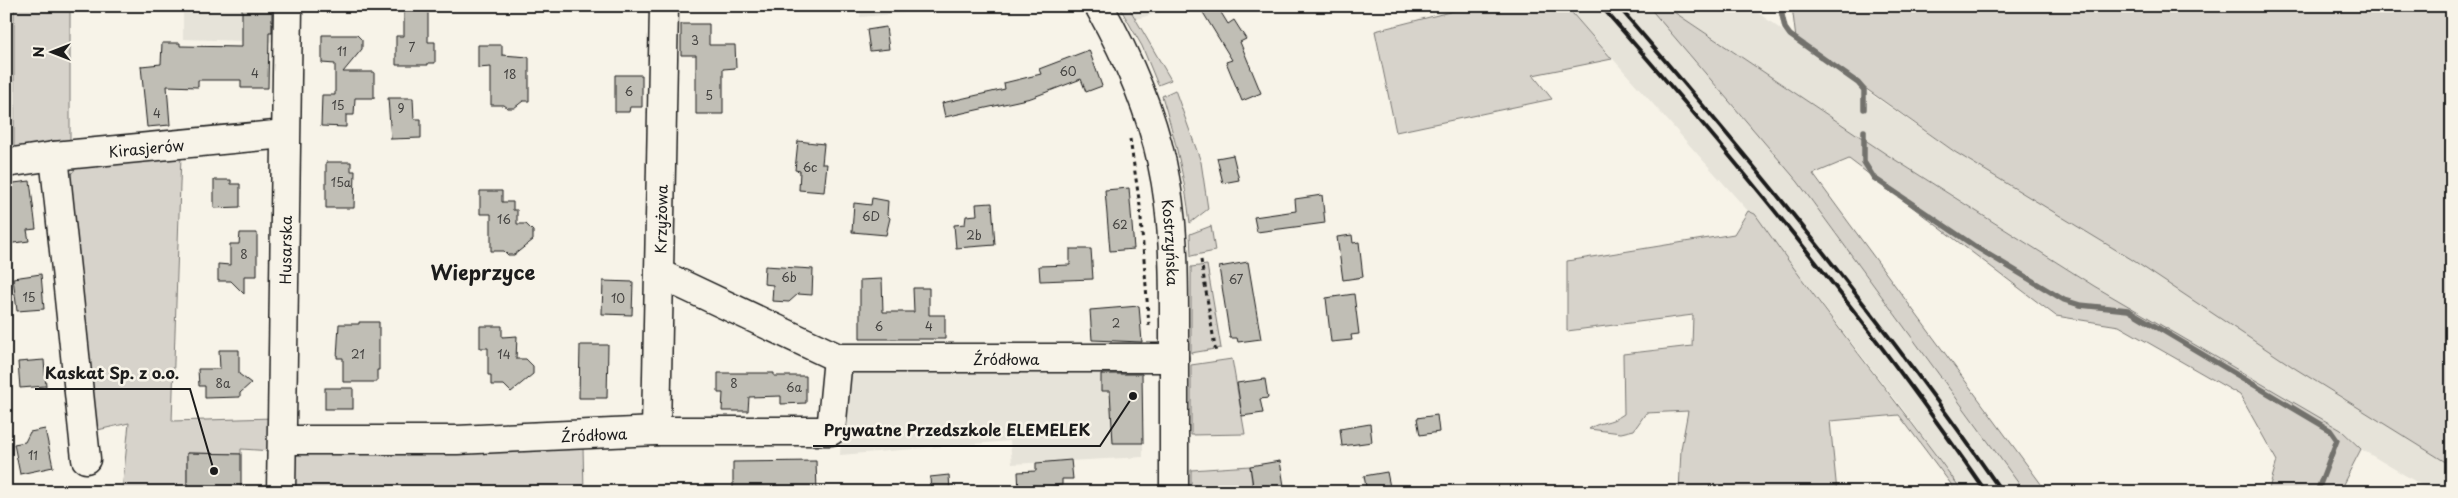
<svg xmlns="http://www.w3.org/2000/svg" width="2458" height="498" font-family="'Playpen Sans',sans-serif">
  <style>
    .built { fill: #e6e3d9 }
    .green { fill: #d7d3cb; stroke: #7a7874 }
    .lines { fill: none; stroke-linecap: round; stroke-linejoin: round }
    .stream { stroke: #72716c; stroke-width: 5.5 }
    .building { fill: #c0beb5; stroke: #1c1c1c }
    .minor-casing { stroke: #1c1c1c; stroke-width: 31 }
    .major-casing { stroke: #1c1c1c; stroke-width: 31 }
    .path { stroke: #1c1c1c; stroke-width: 3; stroke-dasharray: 4 4; stroke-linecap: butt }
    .minor { stroke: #f7f3e8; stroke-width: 28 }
    .major { stroke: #f7f3e8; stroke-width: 28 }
    .rail { stroke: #1c1c1c; stroke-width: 4 }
    .labels { text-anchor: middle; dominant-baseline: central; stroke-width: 5; stroke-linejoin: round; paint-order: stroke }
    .number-label { font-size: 12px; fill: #454442 }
    .street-label { font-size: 15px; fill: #1c1c1c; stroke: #f7f3e8 }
    .district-label { font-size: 20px; font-weight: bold; fill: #1c1c1c; stroke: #f7f3e8 }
    .leader { fill: none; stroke: #1c1c1c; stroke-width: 2 }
    .callout-dot { fill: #1c1c1c; stroke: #f7f3e8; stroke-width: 2 }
    .callout-label { font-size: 16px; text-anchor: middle; font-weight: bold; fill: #1c1c1c; stroke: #f7f3e8; stroke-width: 5; stroke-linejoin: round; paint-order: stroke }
  </style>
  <rect width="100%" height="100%" fill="#f7f3e8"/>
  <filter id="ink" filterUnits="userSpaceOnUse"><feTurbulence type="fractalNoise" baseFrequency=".02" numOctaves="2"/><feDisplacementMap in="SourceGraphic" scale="10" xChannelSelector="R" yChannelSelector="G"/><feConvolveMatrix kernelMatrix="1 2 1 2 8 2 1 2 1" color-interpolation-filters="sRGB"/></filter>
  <g filter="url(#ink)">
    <g class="built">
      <path d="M183,6H280V42L183,39Z"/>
      <path d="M861,6H985L860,17Z"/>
      <path d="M1128,6H1183L1136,19Z"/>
      <path d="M1566,6H1648L1798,182L2025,492H1963L1902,408L1789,262L1755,214L1748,211Z"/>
      <path d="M1665,6H1749L1837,71L1955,152L2362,394L2452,466V492H2433L2361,449L2341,430L2094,286L1886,154Z"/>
      <path d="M1142,364L1143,457L1012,464L1010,441L840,455L844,382L864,365Z"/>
    </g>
    <g class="green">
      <path d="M14,6H70V150L14,155Z"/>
      <path d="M1119,6H1128L1171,80L1158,85L1142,46Z"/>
      <path d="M1473,6H1566L1612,59L1533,75L1552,99L1396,132L1375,31Z"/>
      <path d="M1648,6H1665L1886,154L2094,286L2341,430L2361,449L2339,492H2268L2277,461L2240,395L2119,326L2056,316L1849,159L1813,174L2047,492H2025L1798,182Z"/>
      <path d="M1792,6H2452V466L2296,369L2131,259L1955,152L1796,39Z"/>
      <path d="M1175,90L1201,162L1208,209L1190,223C1185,179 1175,138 1162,96Z"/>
      <path d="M181,155L172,421L274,418L273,451L241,449V454L187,453V492H122L129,423L93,431L66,188L71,174L78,166Z"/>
      <path d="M1748,211L1755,214C1821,309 1895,398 1963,492H1957L1899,415L1830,421L1837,492H1679L1681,449L1688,411L1646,413L1634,430L1621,433L1589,429C1600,421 1610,424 1624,414L1623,354L1692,346L1693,315L1567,331V261L1734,234Z"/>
      <path d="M1211,226L1215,251L1191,256L1190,234Z"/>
      <path d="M1207,265L1221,348L1191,353V267Z"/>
      <path d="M1232,359L1245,434L1191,435V365Z"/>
      <path d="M583,447L584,492H294L295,457L305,448Z"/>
      <path d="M1250,466L1253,492H1191V470Z"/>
    </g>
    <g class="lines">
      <g class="stream">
        <path d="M1780,6L1785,28L1790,35L1858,83L1864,90V109"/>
        <path d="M1864,131V162L1874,178L1976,247L2064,300L2080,305L2128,310L2330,430L2337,440L2317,492"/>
      </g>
    </g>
    <g class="building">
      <path d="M242,6H272V32H269L268,88H241V80H198V87L167,86L170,125L147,127L141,66L161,64L162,43H180V46L242,47Z"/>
      <path d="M404,6H428V42H435V63H428V65H396V36H404Z"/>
      <path d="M1199,6H1217L1228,24L1234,20L1246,39L1240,42L1261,93L1242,101L1226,62L1232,60Z"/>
      <path d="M681,24H709V45H735L736,68L723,69V114H696V55H681Z"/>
      <path d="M886,27L889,49L870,51L867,30Z"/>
      <path d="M322,35H357L362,40V49L343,72H374V98H355L354,115H346V127L321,126L322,95H335V64L322,63Z"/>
      <path d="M478,45H502V55L529,57V101H523L514,108H508L504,105H491V67L478,68Z"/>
      <path d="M1089,50L1102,86L1086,92L1081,79L1031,98L945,117L942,103L1005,89L1004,83L1041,74L1039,69Z"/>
      <path d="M615,75H642V107H630L629,112H615Z"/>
      <path d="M388,98H413L414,119H421V138L391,139Z"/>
      <path d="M798,141L824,144L822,164H827L824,192L799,190L800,171L795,170Z"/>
      <path d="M1233,155L1239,180L1223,183L1217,158Z"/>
      <path d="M326,162H351V171H355L354,208H326Z"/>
      <path d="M214,180H231V184H240V207L214,208Z"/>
      <path d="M30,181L36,229L27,230L29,241L6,244V184Z"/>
      <path d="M1129,188L1134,249L1110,251L1105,190Z"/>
      <path d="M480,191H502V202H513V210H517V224H526L533,231V240L514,255H508L504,251H491V214H480Z"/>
      <path d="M1322,195L1325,223L1257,232L1254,217L1296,211L1295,199Z"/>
      <path d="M872,198L888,201L887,215L890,218L886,235L852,232L854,203L871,205Z"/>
      <path d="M992,203L995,245L956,248L954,225L965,224L966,216L977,215L976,204Z"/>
      <path d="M240,233H257V276H244V294L231,281H218V264L230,265V244H239Z"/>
      <path d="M1352,235L1353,243L1359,242L1363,277L1343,280L1337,237Z"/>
      <path d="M1070,249H1091L1093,279L1040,281L1039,266L1070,265Z"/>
      <path d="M1248,262L1261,339L1238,342L1237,338H1230L1219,267Z"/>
      <path d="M765,266L813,269L812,295L798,294L789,302L772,301L773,285L764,284Z"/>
      <path d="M41,274L44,309L17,311L13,278Z"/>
      <path d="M882,279L883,312H914L913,288H929V315H945V339H860V280Z"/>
      <path d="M603,281L633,282L632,315L602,314Z"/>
      <path d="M1354,294L1359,334L1351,335L1352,340L1331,342L1326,298Z"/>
      <path d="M1139,306L1142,342L1092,340L1090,310Z"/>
      <path d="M359,322H379V370H377V382H343V358H337L339,324H359Z"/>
      <path d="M480,326H502V337L517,336L516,359H526L533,366V374L511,392L504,385H491V375H488V348H480Z"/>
      <path d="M580,345H608L607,398H579Z"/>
      <path d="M219,350H239V374L251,383L240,393V397L205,398V386H199L198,369H220Z"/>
      <path d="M44,360L46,386L20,388L18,362Z"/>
      <path d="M718,373H774V376H806V403L781,404V396L749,397L748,411H722L723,393H718Z"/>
      <path d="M1101,374H1142L1143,443H1113L1110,391H1101Z"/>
      <path d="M1265,379L1268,398L1260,399L1263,413L1242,416L1237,383Z"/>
      <rect x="325" y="388" width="28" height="21"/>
      <path d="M1437,415L1439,432L1420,435L1417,418Z"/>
      <path d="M1370,424L1372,442L1342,446L1340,429Z"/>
      <path d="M45,429L53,467L20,474L14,444L25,442L30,432Z"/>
      <path d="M187,453L241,454V490L187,489Z"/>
      <path d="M1071,460L1073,479H1062V485L1039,487V492H1019L1018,472L1036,471V463Z"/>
      <path d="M816,461L817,492L733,491V462Z"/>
      <path d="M1280,461L1285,492H1254L1250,466Z"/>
      <path d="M1387,472L1391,492H1367L1364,476Z"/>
      <path d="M949,475L950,492H931L930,477Z"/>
    </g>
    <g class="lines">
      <defs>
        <g id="minor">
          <path d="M54,156L86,459"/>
          <path id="s1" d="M6,163L54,156L285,134"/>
          <path id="s2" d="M660,274L838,358H1174"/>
          <path id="s3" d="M656,431L664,6"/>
          <path id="s4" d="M283,440H457L656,431H831L838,358"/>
          <path id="s5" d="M281,492L288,6"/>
        </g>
        <g id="major">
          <path id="s6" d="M1099,6C1127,56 1150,107 1162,163C1175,222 1174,281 1174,340C1174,391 1174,441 1174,492"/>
        </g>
      </defs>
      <use href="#minor" class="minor-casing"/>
      <use href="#major" class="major-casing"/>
      <g class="path">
        <path d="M1130,139L1140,206L1149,326"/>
        <path d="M1201,260L1216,354"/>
      </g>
      <use href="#minor" class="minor"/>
      <use href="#major" class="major"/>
      <g class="rail">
        <path d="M1601,6C1738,161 1869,322 1986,492"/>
        <path d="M1618,6C1753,162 1884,322 2002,492"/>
      </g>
    </g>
  </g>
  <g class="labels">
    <g class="number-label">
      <text x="695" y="40">3</text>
      <text x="412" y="47">7</text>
      <text x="342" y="51">11</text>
      <text x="1068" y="71">60</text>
      <text x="255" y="73">4</text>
      <text x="510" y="74">18</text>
      <text x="629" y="91">6</text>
      <text x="709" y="95">5</text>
      <text x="338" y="105">15</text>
      <text x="401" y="108">9</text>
      <text x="157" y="113">4</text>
      <text x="810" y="167">6c</text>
      <text x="341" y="182">15a</text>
      <text x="871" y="216">6D</text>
      <text x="504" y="219">16</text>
      <text x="1120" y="224">62</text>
      <text x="974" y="235">2b</text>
      <text x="244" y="254">8</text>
      <text x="789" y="277">6b</text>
      <text x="1236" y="279">67</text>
      <text x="29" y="297">15</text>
      <text x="618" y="298">10</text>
      <text x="1116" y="323">2</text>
      <text x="879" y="326">6</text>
      <text x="929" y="326">4</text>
      <text x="358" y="354">21</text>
      <text x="504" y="354">14</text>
      <text x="223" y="383">8a</text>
      <text x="734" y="383">8</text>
      <text x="794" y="387">6a</text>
      <text x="33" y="455">11</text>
    </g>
    <g class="street-label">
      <text stroke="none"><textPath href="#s1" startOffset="141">Kirasjerów</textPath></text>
      <text stroke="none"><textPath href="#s3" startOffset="212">Krzyżowa</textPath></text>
      <text stroke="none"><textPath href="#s6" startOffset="250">Kostrzyńska</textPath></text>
      <text stroke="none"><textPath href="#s5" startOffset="242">Husarska</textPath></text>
      <text stroke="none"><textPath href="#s2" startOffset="365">Źródłowa</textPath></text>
      <text stroke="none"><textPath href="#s4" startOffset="311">Źródłowa</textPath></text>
    </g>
    <g class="district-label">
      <text x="483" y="272">Wieprzyce</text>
    </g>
  </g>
  <path class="leader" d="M214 471L190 389H35M1133 396L1100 446H813"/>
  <g class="callout-dot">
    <circle cx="214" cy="471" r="5"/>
    <circle cx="1133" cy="396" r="5"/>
  </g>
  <g class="callout-label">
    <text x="112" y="379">Kaskat Sp. z o.o.</text>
    <text x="957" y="436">Prywatne Przedszkole ELEMELEK</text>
  </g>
  <rect width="2458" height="498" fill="none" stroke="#f7f3e8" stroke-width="25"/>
  <rect x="12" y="12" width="2433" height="473" fill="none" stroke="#1c1c1c" stroke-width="2" filter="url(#ink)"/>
  <g transform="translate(52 52) rotate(270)" stroke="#f7f3e8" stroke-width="4" paint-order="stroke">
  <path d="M0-4L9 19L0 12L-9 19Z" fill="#1c1c1c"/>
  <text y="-8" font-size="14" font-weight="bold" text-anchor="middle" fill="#1c1c1c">N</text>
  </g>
</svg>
